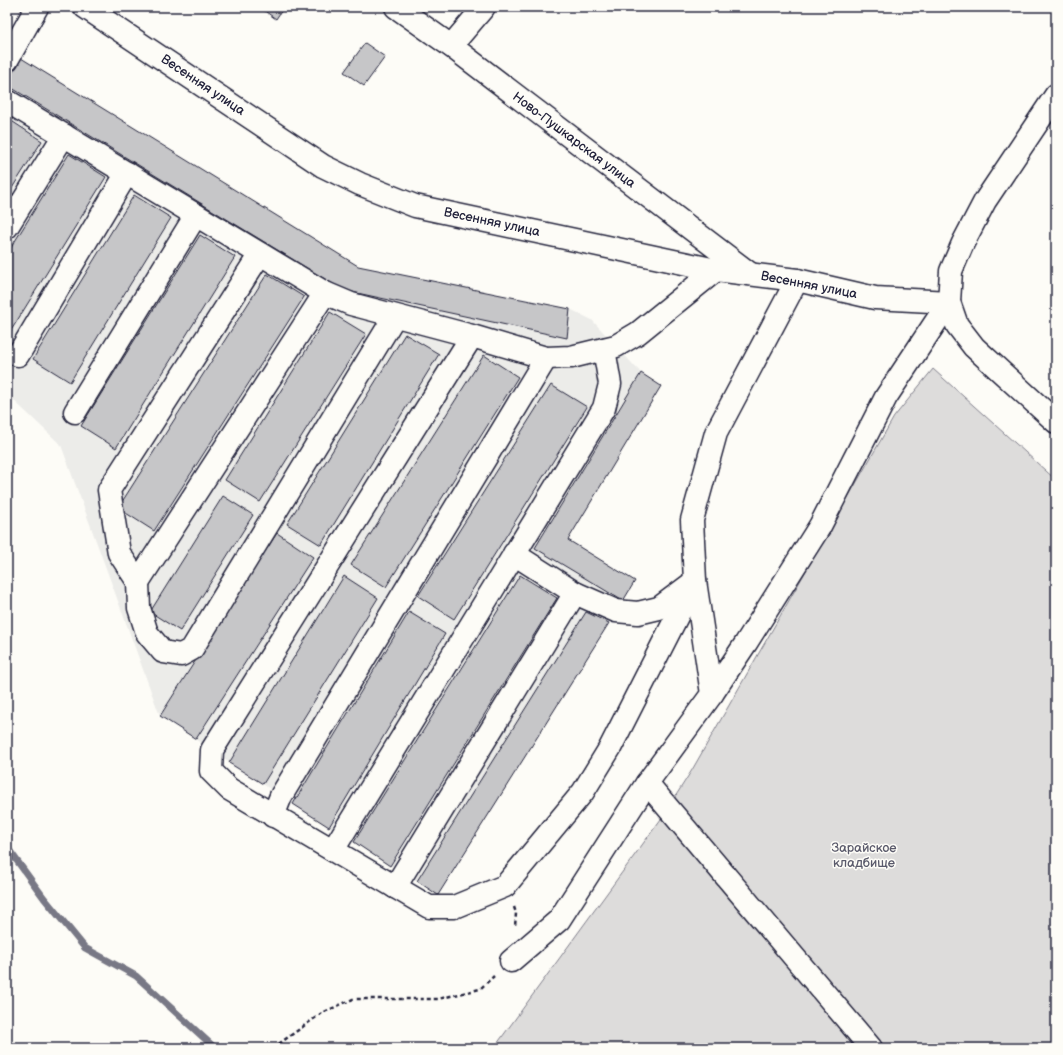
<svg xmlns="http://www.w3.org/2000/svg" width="1063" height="1055" font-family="'Balsamiq Sans',sans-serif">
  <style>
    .built { fill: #ecece9 }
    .green { fill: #dddcdb; stroke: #807f8b }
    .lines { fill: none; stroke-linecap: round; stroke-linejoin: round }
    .stream { stroke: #787885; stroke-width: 7 }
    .building { fill: #c6c6c8; stroke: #22223b }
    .minor-casing { stroke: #22223b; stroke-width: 25 }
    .path { stroke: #22223b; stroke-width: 2.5; stroke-dasharray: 4 3; stroke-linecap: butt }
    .minor { stroke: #fdfcf7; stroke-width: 22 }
    .labels { text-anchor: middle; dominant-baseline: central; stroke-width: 3; stroke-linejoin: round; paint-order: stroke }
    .street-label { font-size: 13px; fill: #22223b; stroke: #fdfcf7 }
    .park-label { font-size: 13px; fill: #5a5a6b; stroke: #fdfcf7 }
  </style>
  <rect width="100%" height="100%" fill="#fdfcf7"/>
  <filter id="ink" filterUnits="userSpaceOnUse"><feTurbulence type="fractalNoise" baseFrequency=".025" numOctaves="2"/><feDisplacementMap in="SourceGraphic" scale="8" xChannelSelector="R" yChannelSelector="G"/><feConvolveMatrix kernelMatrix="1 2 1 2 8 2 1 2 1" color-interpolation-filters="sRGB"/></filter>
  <g filter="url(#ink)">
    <path class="built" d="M7,49L358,266L570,309L592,320L641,373L661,386L568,539L635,581L438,895L293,804L160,716L61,445L7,394Z"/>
    <path class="green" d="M933,369L1056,480V1048H494L661,819L692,770L894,417Z"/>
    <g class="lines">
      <path class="stream" d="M7,847L44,898L85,948L136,976L215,1048"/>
    </g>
    <g class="building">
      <path d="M259,7H284L276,19Z"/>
      <path d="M365,43L385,57L364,86L344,72Z"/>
      <path d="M21,58L358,266L570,309L567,338L343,290L7,85V82Z"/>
      <path d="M7,118L42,141L7,196Z"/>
      <path d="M69,154L106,177L7,337V254Z"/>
      <path d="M134,195L171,218L70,382L33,359Z"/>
      <path d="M200,235L235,257L116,448L81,426Z"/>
      <path d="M267,274L304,297L154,531L118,508Z"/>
      <path d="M330,312L366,334L260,502L225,480Z"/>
      <path d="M405,334L439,354L321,545L287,524Z"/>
      <path d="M484,355L518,377L386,587L351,565Z"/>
      <path d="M641,373L661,386L568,540L635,581L623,601L535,548Z"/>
      <path d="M551,385L587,407L454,619L418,596Z"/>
      <path d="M223,496L253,515L180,631L150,612Z"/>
      <path d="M277,533L313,557L196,739L160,716Z"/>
      <path d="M520,575L557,598L390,866L354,842Z"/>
      <path d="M344,576L378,598L263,784L229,763Z"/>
      <path d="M409,612L445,634L329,827L293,804Z"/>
      <path d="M586,612L609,623L438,895L417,881Z"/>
    </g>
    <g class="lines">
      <defs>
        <g id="minor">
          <path d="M85,7L323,166L360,184L415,206L716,270L797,280L875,298L949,302"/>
          <path d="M396,7L451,46L749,273"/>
          <path d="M451,46L484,7"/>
          <path d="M7,60L37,7"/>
          <path d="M1056,95L985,201L963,243L951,271L949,302L957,325L974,347L1056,422"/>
          <path d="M7,101L325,293L351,304L472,336L546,358L571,357L616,346L638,333L716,270"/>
          <path d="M7,227L64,135"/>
          <path d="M260,254L109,490L119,553L138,582L139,608L147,633L163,652L181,655L192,649L395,316"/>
          <path d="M472,336L212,750L211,771L229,789L429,907H454L505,886L583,792L610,748L695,581L692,520L716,433L797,280"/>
          <path d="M18,355L127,173"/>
          <path d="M75,412L196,215"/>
          <path d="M138,582L325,293"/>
          <path d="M712,694L746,643L820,526L886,397L949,302"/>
          <path d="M647,783L871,1048"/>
          <path d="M273,816L281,796L546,358"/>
          <path d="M333,850L604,408L610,384L604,349"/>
          <path d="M395,887L575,593"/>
          <path d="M511,961L559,920L647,783L712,694L695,581L659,608L638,613L616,611L575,593L514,554"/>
        </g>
      </defs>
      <use href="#minor" class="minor-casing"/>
      <g class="path">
        <path d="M514,907L516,913L515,927"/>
        <path d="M273,1048L322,1013L353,999H438L480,989L494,976"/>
      </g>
      <use href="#minor" class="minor"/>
    </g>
  </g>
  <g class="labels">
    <g class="street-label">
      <text transform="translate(203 85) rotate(34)">Весенняя улица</text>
      <text transform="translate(574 140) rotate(37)">Ново-Пушкарская улица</text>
      <text transform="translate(492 222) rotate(12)">Весенняя улица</text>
      <text transform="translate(809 285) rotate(11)">Весенняя улица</text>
    </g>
    <g class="park-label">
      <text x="864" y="848">Зарайское<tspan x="864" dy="15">кладбище</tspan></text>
    </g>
  </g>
  <rect width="1063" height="1055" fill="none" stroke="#fdfcf7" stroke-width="24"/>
  <rect x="12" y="12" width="1039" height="1031" fill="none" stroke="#22223b" stroke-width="1.5" filter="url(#ink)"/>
</svg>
